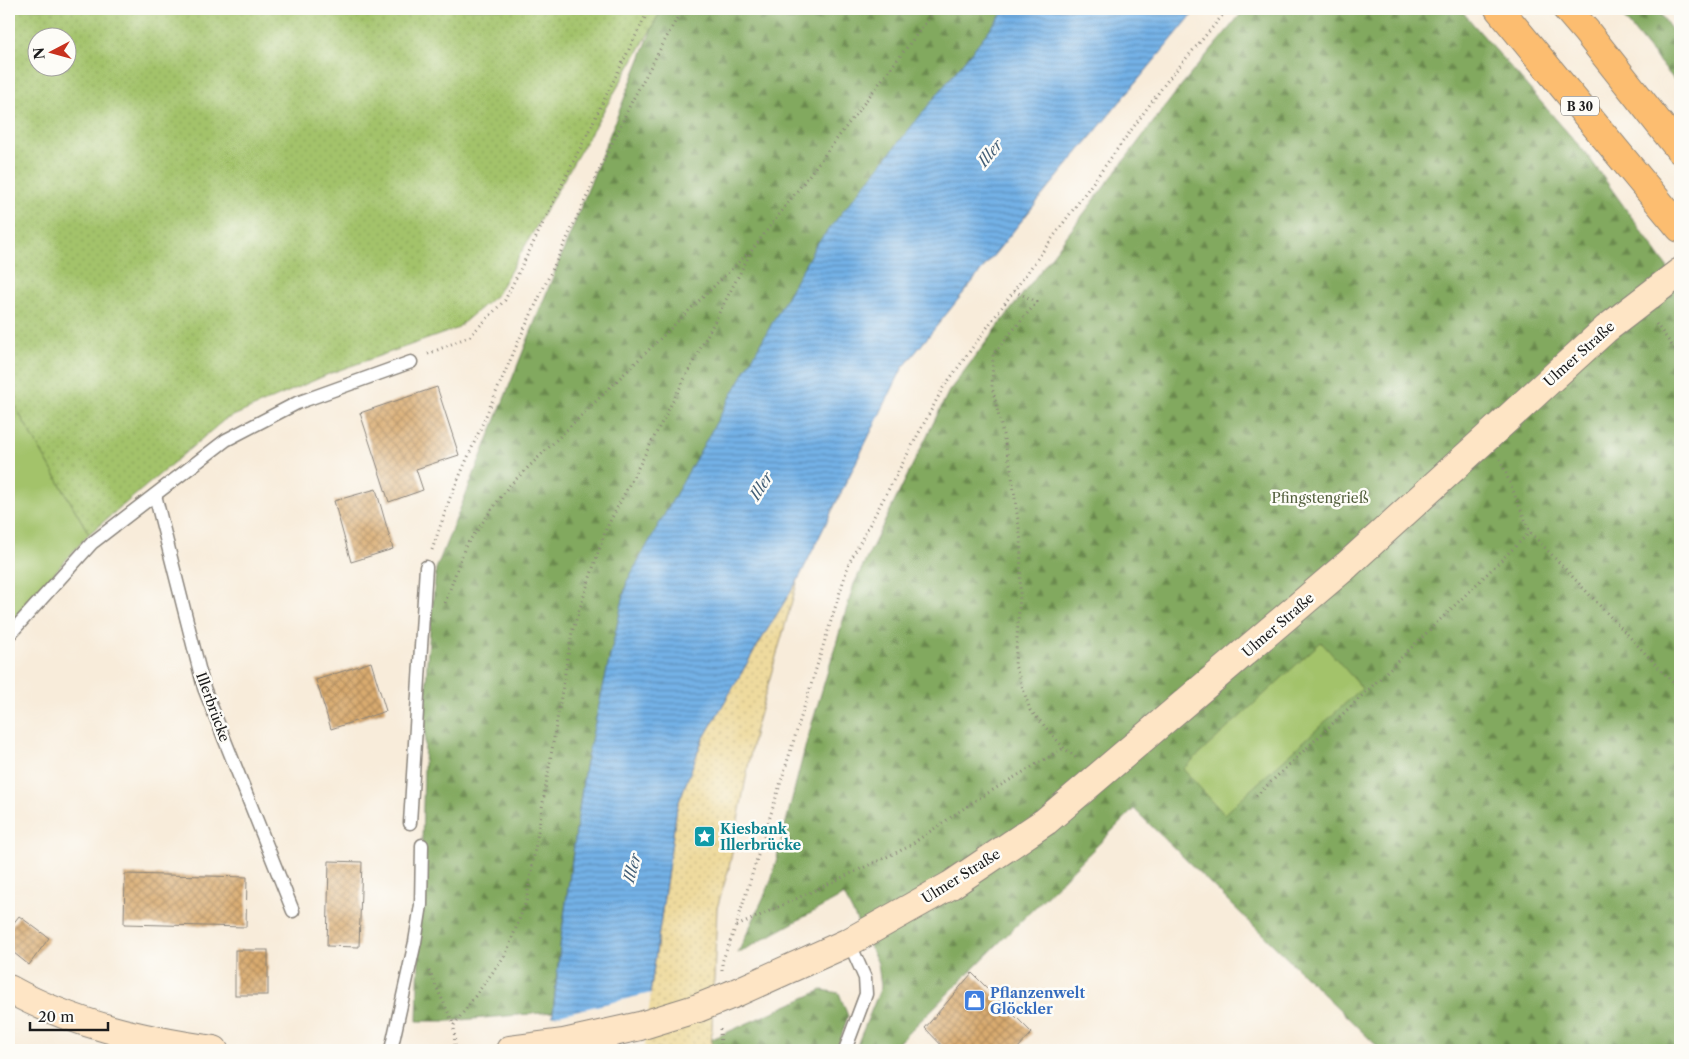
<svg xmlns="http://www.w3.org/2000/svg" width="1689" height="1059" font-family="'Libre Caslon Text',serif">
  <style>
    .grass { fill: url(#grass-dots); stroke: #607044; fill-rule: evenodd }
    .forest { fill: url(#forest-firs); stroke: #4f623e }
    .sand { fill: url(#sand-dots); stroke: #857b5d }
    .garden { fill: #a3c36b; stroke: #607044 }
    .water { fill: url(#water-rules); stroke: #486681 }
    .pier { fill: #f8ecda }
    .building { fill: url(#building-cross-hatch) }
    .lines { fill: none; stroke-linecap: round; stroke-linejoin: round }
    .lane-casing { stroke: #8a847b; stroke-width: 15 }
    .secondary-casing { stroke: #8a847b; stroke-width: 30 }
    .highway-casing { stroke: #8a847b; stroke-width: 30 }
    .path { stroke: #8a847b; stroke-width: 3; stroke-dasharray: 1 4; stroke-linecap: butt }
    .lane { stroke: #fff; stroke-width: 12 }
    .secondary { stroke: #fee5c5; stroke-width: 28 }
    .highway { stroke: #fcbd6f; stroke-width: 28 }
    .secondary-bridge-casing { stroke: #8a847b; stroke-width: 30; stroke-linecap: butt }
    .secondary-bridge { stroke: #fee5c5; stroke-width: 28 }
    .labels { text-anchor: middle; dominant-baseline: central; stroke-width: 5; stroke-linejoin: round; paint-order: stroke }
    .shield { fill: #fdfcf7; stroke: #605f5e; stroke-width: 1 }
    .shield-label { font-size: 12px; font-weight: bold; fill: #1c1c1c }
    .street-label { font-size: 14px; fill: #1c1c1c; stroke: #fdfcf7 }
    .park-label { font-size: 14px; fill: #525f3c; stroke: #fdfcf7 }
    .culture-label { font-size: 14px; font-weight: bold; fill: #0d838f; stroke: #fdfcf7; text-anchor: start }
    .shop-label { font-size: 14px; font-weight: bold; fill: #366cbe; stroke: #fdfcf7; text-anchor: start }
    .water-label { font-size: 15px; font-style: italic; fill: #435f77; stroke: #fdfcf7 }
  </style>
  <defs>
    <pattern id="grass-dots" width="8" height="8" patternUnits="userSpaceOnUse" patternTransform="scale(1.25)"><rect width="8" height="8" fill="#a3c36b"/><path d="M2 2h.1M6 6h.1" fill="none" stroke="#8ca75c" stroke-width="1.8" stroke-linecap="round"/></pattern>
    <pattern id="forest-firs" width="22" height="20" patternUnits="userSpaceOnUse" patternTransform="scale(1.25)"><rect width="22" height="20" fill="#82a95f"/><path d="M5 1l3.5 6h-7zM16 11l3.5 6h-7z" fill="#6a894e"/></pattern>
    <pattern id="sand-dots" width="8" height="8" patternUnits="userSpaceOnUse" patternTransform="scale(1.25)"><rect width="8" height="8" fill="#eeda9e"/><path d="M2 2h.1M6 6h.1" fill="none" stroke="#ccba88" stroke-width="1.8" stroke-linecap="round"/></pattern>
    <pattern id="water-rules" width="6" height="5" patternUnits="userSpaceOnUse" patternTransform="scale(1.25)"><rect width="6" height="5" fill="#73b1e6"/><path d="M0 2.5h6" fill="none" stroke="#5e8fba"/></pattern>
    <pattern id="building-cross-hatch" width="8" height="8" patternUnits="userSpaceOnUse" patternTransform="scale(1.25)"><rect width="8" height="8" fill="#d9ab70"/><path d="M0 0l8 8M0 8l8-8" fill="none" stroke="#af8a5b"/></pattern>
  </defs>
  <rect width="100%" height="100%" fill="#fdfcf7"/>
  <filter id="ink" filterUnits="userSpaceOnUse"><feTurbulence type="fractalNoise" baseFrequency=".02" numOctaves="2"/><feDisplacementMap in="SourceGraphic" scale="10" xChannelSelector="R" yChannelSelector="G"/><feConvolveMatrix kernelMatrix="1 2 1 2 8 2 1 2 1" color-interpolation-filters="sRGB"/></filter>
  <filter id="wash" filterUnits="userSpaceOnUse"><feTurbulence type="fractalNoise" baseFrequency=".0096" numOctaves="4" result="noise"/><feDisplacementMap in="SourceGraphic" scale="20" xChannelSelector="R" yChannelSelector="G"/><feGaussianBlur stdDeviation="1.12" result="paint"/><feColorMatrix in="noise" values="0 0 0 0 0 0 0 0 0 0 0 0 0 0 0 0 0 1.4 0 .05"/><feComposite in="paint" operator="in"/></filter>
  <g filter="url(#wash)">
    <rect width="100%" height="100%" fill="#f8ecda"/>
    <path class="grass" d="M9,9H663L497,294L456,329L331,373L224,420L89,534L9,396ZM38,38H68V68H38Z"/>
    <g class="forest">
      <path d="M663,9H1006L999,18L585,767L561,938L553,1012L449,1021H417L427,661L436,569L656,19Z"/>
      <path d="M1245,9H1460L1588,156L1680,285V1050H1381L1134,809L891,1050H855L881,987L878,963L844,895L738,953L771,881L807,740L854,584L949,391L1180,87Z"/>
      <path d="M1616,9H1657L1680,42V87Z"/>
      <path d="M822,990L839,993L848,1016L837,1050H711L712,1039Z"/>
    </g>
    <path class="sand" d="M798,580L755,730L729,868L717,908L711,1050H642L677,807L702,741L753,653Z"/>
    <g class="garden">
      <path d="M9,396L89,534L9,624Z"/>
      <path d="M1321,642L1362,688L1224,814L1183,769Z"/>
    </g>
    <path class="water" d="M1006,9H1197L1036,203L902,369L798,580L753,653L702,741L677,807L642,1050H549L561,938L585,767L627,581L816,245Z"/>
    <path class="pier" d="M651,993L644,1050H546L550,1017Z"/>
    <g id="blocks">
      <g class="building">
        <path d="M437,387L459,455L416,469L423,490L389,502L360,413Z"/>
        <path d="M376,489L393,549L351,562L334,501Z"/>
        <path d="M371,662L386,711L331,729L316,680Z"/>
        <path d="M329,861L362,862L359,947L327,946Z"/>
        <path d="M125,874L247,877L246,927L124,924Z"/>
        <path d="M19,916L49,938L29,965L9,949V929Z"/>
        <rect x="235" y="950" width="33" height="45"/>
        <path d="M972,973L1032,1033L1016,1050H946L925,1028Z"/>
      </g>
    </g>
  </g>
  <g filter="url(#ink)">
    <use href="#blocks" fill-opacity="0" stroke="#8a847b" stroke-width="1"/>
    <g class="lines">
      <defs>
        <g id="lane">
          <path d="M155,495L204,688L293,911"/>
          <path d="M9,635L92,543L226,440L297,403L411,362"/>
          <path d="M410,823L426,567"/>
          <path d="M391,1050L415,942L421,905L422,845"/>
          <path d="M845,1050L866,994L865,978L849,942"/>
        </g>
        <g id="secondary">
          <path d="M9,989C72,1024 143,1040 214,1050"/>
          <path d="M733,994L849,942L951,885L1046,821L1347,565L1606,329L1680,272"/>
          <path d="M510,1050L564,1043L640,1026L698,1008"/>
        </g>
        <g id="highway">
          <path d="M1499,9L1680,228"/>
          <path d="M1567,9L1586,31L1680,150"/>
        </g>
      </defs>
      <use href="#lane" class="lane-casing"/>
      <use href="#secondary" class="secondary-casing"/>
      <use href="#highway" class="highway-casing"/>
      <g class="path">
        <path d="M1014,291L1037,302L993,354L992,387L1011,469L1021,542L1020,597L1015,665L1030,710L1064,748L1078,759"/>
        <path d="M1656,324L1680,356"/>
        <path d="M428,354L470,336L505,300L649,9"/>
        <path d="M1500,459L1530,532L1680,690"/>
        <path d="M432,550L450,498L519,340L632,101L682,9"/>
        <path d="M445,603L465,547L508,487L748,253"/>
        <path d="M1256,796L1366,692L1530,532"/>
        <path d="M737,926L906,848L976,800L1064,748"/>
        <path d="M722,970V962L736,926L849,563L943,388L1167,81L1228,9"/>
        <path d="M429,971L454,1025"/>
        <path d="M720,1029L721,1050"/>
        <path d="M455,1050L454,1025L506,954L526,902L572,632L606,529L752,250L936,9"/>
      </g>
      <use href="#lane" class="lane"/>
      <use href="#secondary" class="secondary"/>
      <use href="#highway" class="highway"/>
      <defs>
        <path id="secondary-bridge" d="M698,1008L733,994"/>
      </defs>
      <use href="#secondary-bridge" class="secondary-bridge-casing"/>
      <use href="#secondary-bridge" class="secondary-bridge"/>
    </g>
  </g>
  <defs>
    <symbol id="sight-square" viewBox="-11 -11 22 22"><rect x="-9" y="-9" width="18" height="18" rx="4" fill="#0f9aa8" stroke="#fdfcf7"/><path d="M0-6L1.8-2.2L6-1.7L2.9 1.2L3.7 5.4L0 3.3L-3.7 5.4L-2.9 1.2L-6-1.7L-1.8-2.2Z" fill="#fff"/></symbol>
    <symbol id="shop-square" viewBox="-11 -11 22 22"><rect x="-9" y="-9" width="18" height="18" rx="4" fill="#3f7fe0" stroke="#fdfcf7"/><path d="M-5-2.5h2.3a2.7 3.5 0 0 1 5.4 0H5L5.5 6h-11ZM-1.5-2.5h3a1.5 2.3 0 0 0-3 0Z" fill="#fff"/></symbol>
  </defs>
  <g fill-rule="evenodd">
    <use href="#sight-square" x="692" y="824" width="25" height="25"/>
    <use href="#shop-square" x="962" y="988" width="25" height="25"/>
  </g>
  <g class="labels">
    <rect class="shield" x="1561" y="96.5" width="38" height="19" rx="4"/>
    <g class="shield-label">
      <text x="1580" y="106">B 30</text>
    </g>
    <g class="street-label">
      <text transform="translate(1579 354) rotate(-42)">Ulmer Straße</text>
      <text transform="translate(1278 625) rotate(-41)">Ulmer Straße</text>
      <text transform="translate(213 707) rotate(70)">Illerbrücke</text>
      <text transform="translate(961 876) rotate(-32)">Ulmer Straße</text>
    </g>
    <g class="park-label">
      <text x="1320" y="498">Pfingstengrieß</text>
    </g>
    <g class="culture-label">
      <text x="720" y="829">Kiesbank<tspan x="720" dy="16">Illerbrücke</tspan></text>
    </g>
    <g class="shop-label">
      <text x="990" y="993">Pflanzenwelt<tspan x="990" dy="16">Glöckler</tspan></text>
    </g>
    <g class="water-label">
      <text transform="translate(990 153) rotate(-51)">Iller</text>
      <text transform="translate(761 486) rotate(-58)">Iller</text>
      <text transform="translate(632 868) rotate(-75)">Iller</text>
    </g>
  </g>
  <rect width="1689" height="1059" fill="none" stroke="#fdfcf7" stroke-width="30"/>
  <g transform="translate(52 52) rotate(264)"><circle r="24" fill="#fdfcf7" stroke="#a3a29f"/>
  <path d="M0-4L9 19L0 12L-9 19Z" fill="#c8321e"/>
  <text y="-8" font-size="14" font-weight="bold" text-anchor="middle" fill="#1c1c1c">N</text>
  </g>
  <path d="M30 1022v8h78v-8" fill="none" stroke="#1c1c1c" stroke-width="2.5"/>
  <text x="38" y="1022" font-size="15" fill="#1c1c1c" stroke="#fdfcf7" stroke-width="4" paint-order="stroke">20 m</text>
</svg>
